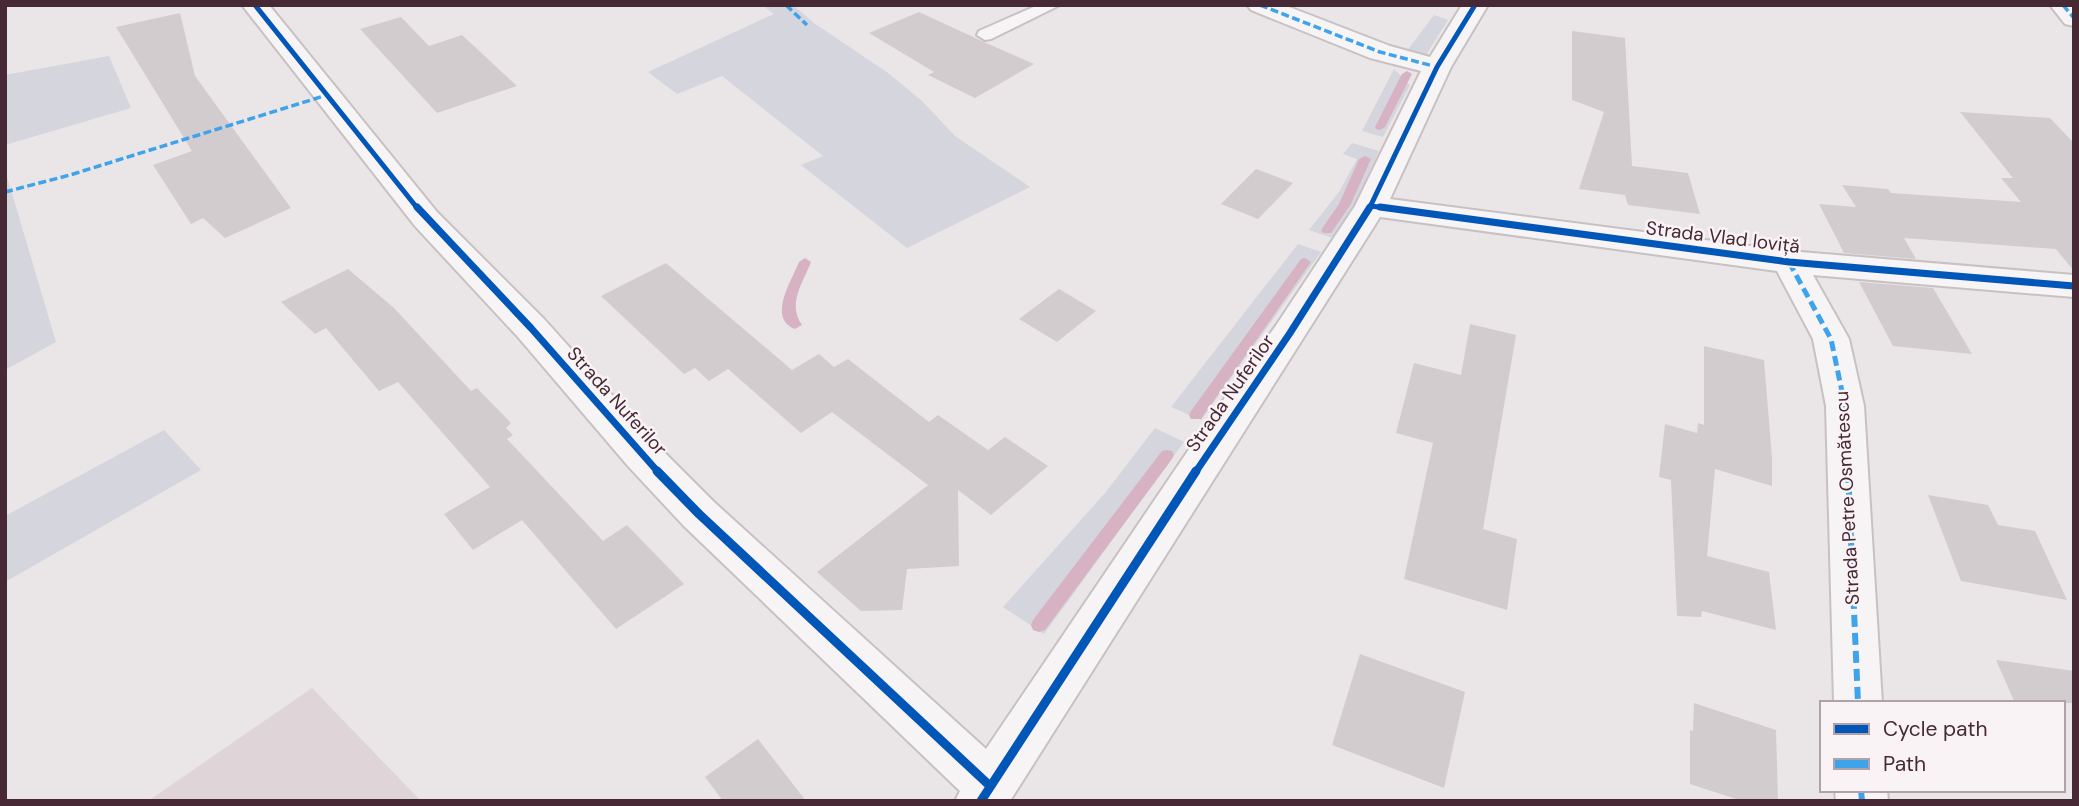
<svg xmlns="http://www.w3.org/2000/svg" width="2079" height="806" font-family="'DM Sans',sans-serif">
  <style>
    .built { fill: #dfd5d9 }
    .green { fill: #d5d5de }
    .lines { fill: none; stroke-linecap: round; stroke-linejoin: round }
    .stream { fill: #d6b2c3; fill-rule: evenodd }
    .building { fill: #d2cccf }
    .service-casing { stroke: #c7c1c3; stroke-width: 4 }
    .minor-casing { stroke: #c7c1c3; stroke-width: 4 }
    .service { fill: #f7f4f5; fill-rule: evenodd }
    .minor { fill: #f7f4f5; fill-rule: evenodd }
    .quiet-far2 { stroke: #3fa3eb; stroke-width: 3.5; stroke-dasharray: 8 3.5; stroke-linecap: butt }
    .quiet-far1 { stroke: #3fa3eb; stroke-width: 5; stroke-dasharray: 10 5; stroke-linecap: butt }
    .quiet { stroke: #3fa3eb; stroke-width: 6; stroke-dasharray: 12 6; stroke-linecap: butt }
    .cycleway-far2-casing { stroke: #f9f3f6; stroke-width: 9 }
    .cycleway-far1-casing { stroke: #f9f3f6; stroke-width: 11 }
    .cycleway-casing { stroke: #f9f3f6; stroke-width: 13 }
    .cycleway-far2 { stroke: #0057b8; stroke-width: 5 }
    .cycleway-far1 { stroke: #0057b8; stroke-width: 7 }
    .cycleway { stroke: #0057b8; stroke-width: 9 }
    .labels { text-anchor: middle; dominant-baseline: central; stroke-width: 5; stroke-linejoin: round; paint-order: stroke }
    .street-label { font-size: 19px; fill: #462934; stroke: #f9f3f6 }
  </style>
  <rect width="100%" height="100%" fill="#eae5e7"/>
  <path class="built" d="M312,688L421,801H153L151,799Z"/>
  <g class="green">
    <path d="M762,5H793L814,23L888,73L922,101L955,136L1030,187L907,248L801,165L823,156L722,76L677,94L648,72L774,14Z"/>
    <path d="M1434,15L1448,20L1426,55L1407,51Z"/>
    <path d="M109,56L131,108L5,145V75Z"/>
    <path d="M1394,69L1410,85L1383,137L1362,131Z"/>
    <path d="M1352,143L1379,151L1356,201L1332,238L1309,230L1339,192L1357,159L1343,154Z"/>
    <path d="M5,170L56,342L5,370Z"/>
    <path d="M1298,244L1321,252L1201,420L1171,407Z"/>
    <path d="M1155,428L1184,442L1044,634L1003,607L1105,493Z"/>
    <path d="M164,430L201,470L5,582V516Z"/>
  </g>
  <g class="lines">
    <g class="stream">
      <path d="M1407,71L1412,74L1385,127L1380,130L1376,129L1375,127L1402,74Z"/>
      <path d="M1365,156L1371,159L1351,204L1331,233H1323L1321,230L1339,204L1359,159Z"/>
      <path d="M805,258L811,262C803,283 787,303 802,325L795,329C767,318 792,280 799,262Z"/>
      <path d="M1305,258L1311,262L1201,419H1191L1189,415L1191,411L1301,259Z"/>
      <path d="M1167,450L1172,451L1174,455L1172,459L1045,630L1039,632L1033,630L1031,625L1033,620L1162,451Z"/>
    </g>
  </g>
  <g class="building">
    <path d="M919,12L984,42L1034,64L975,98L928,75L934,72L869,33Z"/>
    <path d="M180,13L195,76L291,208L225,238L203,218L191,224L153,165L192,151L116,27Z"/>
    <path d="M401,17L429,46L462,35L517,86L437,113L360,29Z"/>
    <path d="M1572,31L1625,38L1632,166L1688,173L1700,214L1628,205L1625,195L1579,189L1604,112L1572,100Z"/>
    <path d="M1960,112L2050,118L2074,143V271L2056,249L1904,238L1916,259L1844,253L1819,204L1856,207L1842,185L1888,189L1891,193L2021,202L2001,178H2013Z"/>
    <path d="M1256,169L1293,183L1258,219L1221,204Z"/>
    <path d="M666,263L792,370L819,354L834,367L848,359L929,422L938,415L988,450L1005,437L1048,466L991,515L958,490L959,566L907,569L902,610L861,611L817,572L928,485L832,412L801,433L728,369L709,381L695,368L684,374L601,296Z"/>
    <path d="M348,269L394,308L471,391L477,388L511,423L506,428L513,435L507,439L603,541L627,525L684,584L616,629L522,520L473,550L444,514L490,487L398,382L379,391L326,328L315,334L281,302Z"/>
    <path d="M1859,282L1933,288L1972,354L1893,346Z"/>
    <path d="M1059,289L1096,311L1057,342L1019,319Z"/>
    <path d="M1470,324L1516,335L1483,529L1517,539L1507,610L1404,579L1433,443L1396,433L1414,363L1461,375Z"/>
    <path d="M1704,346L1764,360L1772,458V486L1715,469L1707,556L1769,572L1776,630L1702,611L1701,617L1677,616L1671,480L1659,477L1665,424L1697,433L1698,423L1704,425Z"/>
    <path d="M1928,495L1988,505L1998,525L2035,531L2067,600L1961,581Z"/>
    <path d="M1360,654L1465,692L1444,788L1332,745Z"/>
    <path d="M1996,660L2074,671V703H2015Z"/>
    <path d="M1694,703L1776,730L1778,801H1742L1690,784V730L1693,731Z"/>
    <path d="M758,739L806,801H723L705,777Z"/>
  </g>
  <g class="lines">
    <defs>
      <path id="service" d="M1038,5H1060L991,39L985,40L977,35L979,31Z"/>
      <g id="minor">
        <path d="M242,5H269L437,212L544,319L656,444L714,502L986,749L1200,433L1277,324L1355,206L1421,71L1370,58L1251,10L1247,5H1284L1390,46L1430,57L1462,5H1488L1451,67L1390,199L1789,251L2074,275V297L1813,275L1849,339L1864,406L1882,703H1834L1826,406L1813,339L1777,271L1380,217L1010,801H955L960,791L684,526L628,466L518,337L415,226Z"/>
        <path d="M2050,5H2074V26L2065,24Z"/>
        <path d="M1835,790H1887L1888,801H1836Z"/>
      </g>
    </defs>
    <use href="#service" class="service-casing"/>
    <use href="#minor" class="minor-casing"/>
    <use href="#service" class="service"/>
    <use href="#minor" class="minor"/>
    <g class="quiet-far2">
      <path d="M786,5L807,25"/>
      <path d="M1260,5L1380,52L1437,67"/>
      <path d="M2063,5L2074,18"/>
      <path d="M5,192L70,175L327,95"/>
    </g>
    <path class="quiet-far1" d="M1789,262L1831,339L1845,406L1848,473"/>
    <g class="quiet">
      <path d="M1848,471L1858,703"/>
      <path d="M1861,790L1862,801"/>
    </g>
    <defs>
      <g id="cycleway-far2">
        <path d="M255,5L418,209"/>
        <path d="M1371,206L1393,209"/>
        <path d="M1369,209L1437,67L1475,5"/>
      </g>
      <g id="cycleway-far1">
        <path d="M417,207L531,328L659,473"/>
        <path d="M1380,207L1789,262L2074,286"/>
        <path d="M1195,473L1290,333L1370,207"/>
      </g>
      <g id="cycleway">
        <path d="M657,471L699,514L990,786"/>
        <path d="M981,801L1196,471"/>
      </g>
    </defs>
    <use href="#cycleway-far2" class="cycleway-far2-casing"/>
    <use href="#cycleway-far1" class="cycleway-far1-casing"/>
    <use href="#cycleway" class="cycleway-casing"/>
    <use href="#cycleway-far2" class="cycleway-far2"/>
    <use href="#cycleway-far1" class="cycleway-far1"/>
    <use href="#cycleway" class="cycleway"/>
  </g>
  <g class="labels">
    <g class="street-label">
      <text transform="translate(1723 237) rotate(7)">Strada Vlad Ioviță</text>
      <text transform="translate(1230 393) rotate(-55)">Strada Nuferilor</text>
      <text transform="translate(617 401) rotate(48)">Strada Nuferilor</text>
      <text transform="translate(1847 498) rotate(-93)">Strada Petre Osmătescu</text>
    </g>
  </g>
  <rect width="2079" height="806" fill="none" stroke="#462934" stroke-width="14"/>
  <rect x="1820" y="701" width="245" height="91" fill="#f9f3f6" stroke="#b1a2a8" stroke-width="2"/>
  <rect x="1834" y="724" width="35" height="10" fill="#0057b8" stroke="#b1a2a8" stroke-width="2"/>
  <text x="1883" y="736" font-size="21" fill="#462934">Cycle path</text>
  <rect x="1834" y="759" width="35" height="10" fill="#3fa3eb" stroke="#b1a2a8" stroke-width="2"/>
  <text x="1883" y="771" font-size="21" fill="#462934">Path</text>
</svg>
